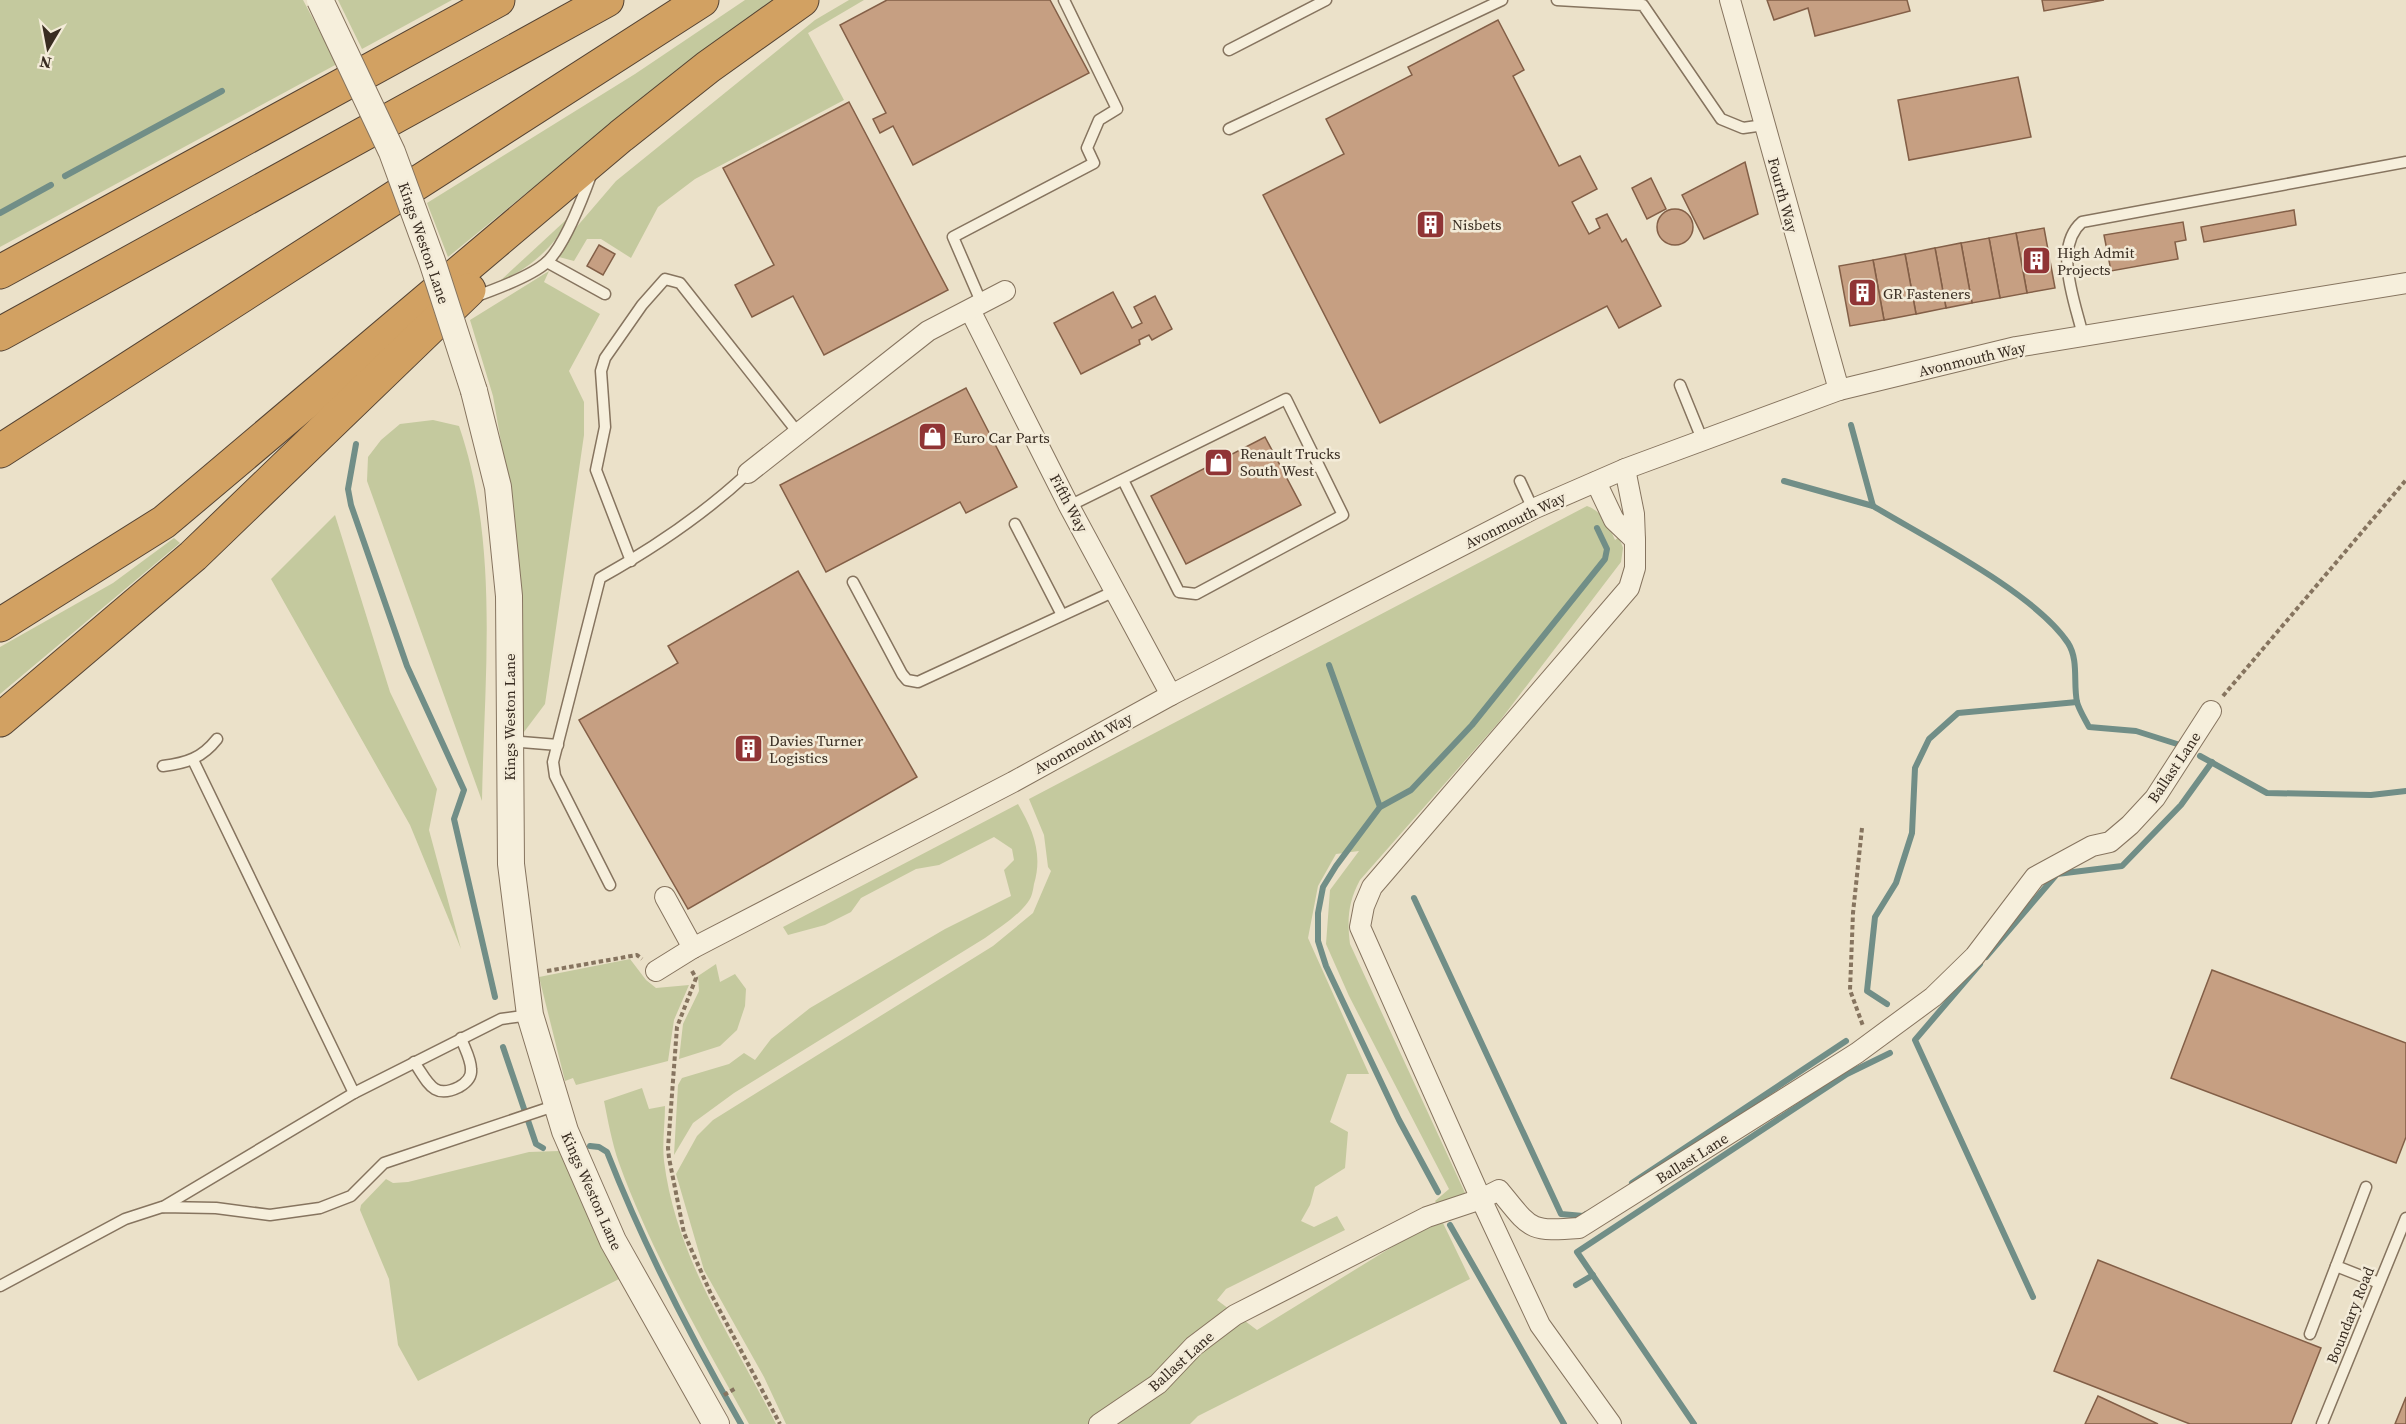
<svg xmlns="http://www.w3.org/2000/svg" width="2406" height="1424" font-family="'Source Serif 4',serif">
  <style>
    .green { fill: #c4c99e }
    .lines { fill: none; stroke-linecap: round; stroke-linejoin: round }
    .stream { stroke: #718e87; stroke-width: 6 }
    .building { fill: #c69f82; stroke: #835f47; stroke-width: 1.5 }
    .service-casing { stroke: #86745f; stroke-width: 13 }
    .minor-casing { stroke: #86745f; stroke-width: 22 }
    .tertiary-casing { stroke: #86745f; stroke-width: 28 }
    .motorway-casing { stroke: #554333; stroke-width: 35 }
    .path { stroke: #86745f; stroke-width: 4; stroke-dasharray: 4.5 3; stroke-linecap: butt }
    .service { stroke: #f6efdc; stroke-width: 10 }
    .minor { stroke: #f6efdc; stroke-width: 20 }
    .tertiary { stroke: #f6efdc; stroke-width: 26 }
    .motorway { stroke: #d2a162; stroke-width: 33 }
    .tertiary-bridge-casing { stroke: #86745f; stroke-width: 28; stroke-linecap: butt }
    .tertiary-bridge { stroke: #f6efdc; stroke-width: 26 }
    .labels { text-anchor: middle; dominant-baseline: central; stroke-width: 5; stroke-linejoin: round; paint-order: stroke }
    .street-label { font-size: 15px; fill: #382c21; stroke: #f3ebd8 }
    .poi-label { font-size: 15px; fill: #382c21; stroke: #f3ebd8; text-anchor: start }
  </style>
  <rect width="100%" height="100%" fill="#ebe1c9"/>
  <g class="green">
    <path d="M0,0H303L337,64L0,247Z"/>
    <path d="M338,0H452L362,49Z"/>
    <path d="M745,0H779L649,93L448,257L427,203L635,74Z"/>
    <path d="M849,0H864L808,33L844,100L695,179L658,207L631,258L601,239H587L574,261L559,257L574,230L616,181L815,20Z"/>
    <path d="M567,219C557,246 526,271 500,281Z"/>
    <path d="M549,271L544,282L600,314L569,371L584,402V435L545,704L524,732L517,726L511,499L493,396L470,320Z"/>
    <path d="M433,420L459,426C500,545 484,677 482,801L367,481L368,457L381,440L400,424Z"/>
    <path d="M1587,506C1603,512 1608,524 1615,540L1619,537L1623,548L1621,562L1499,722L1360,880C1348,902 1347,920 1350,944L1466,1195L1438,1205L1435,1201L1449,1189L1349,996L1326,944L1330,890L1359,851L1336,854L1318,886L1308,938L1369,1074H1347L1330,1122L1348,1132L1345,1168L1315,1187L1310,1205L1301,1221L1314,1227L1337,1216L1345,1230L1226,1289L1217,1300L1257,1330L1418,1231L1443,1223L1470,1279L1198,1416L1190,1424H786L764,1377L704,1270L676,1174L697,1136L713,1120L993,946L1033,913L1051,871L1048,867L1044,835L1029,799Z"/>
    <path d="M335,515L390,692L437,789L429,830L461,949L410,825L271,579Z"/>
    <path d="M174,538L180,543L0,694V647L113,583Z"/>
    <path d="M1018,804C1033,830 1043,854 1034,884C1033,890 1032,897 1028,902C1017,917 1000,927 985,938L734,1093L693,1123L674,1155L678,1085L682,1078L729,1064L744,1053L755,1060L771,1039L810,1008L945,929L1011,896L1004,870L1014,860L1012,849L994,837L939,865L916,869L861,898L851,912L825,925L788,935L783,927Z"/>
    <path d="M630,959L646,980L656,988L689,985L674,1020L668,1061L576,1085L573,1078L565,1081L539,977Z"/>
    <path d="M716,964L720,982L735,974L746,989L745,1006L737,1030L720,1046L679,1059L683,1024L699,991L698,976Z"/>
    <path d="M642,1088L649,1109L665,1106C665,1124 662,1143 664,1161C676,1258 733,1339 776,1424H749C702,1339 652,1254 619,1163C612,1143 608,1121 604,1101Z"/>
    <path d="M559,1151L621,1278L418,1381L398,1345L389,1279L360,1210L361,1205L386,1179L393,1183L408,1182L529,1152Z"/>
  </g>
  <g class="lines">
    <g class="stream">
      <path d="M65,176L222,91"/>
      <path d="M0,213L51,185"/>
      <path d="M1851,425L1873,506C1926,538 2035,593 2068,643C2079,660 2073,683 2077,702C2079,710 2085,719 2089,727L2136,731L2177,744"/>
      <path d="M356,444L348,489L351,505L407,666L464,790L454,819L495,997"/>
      <path d="M1784,481L1873,506"/>
      <path d="M1329,665L1380,807"/>
      <path d="M2200,756L2267,793L2371,795L2406,791"/>
      <path d="M1414,898L1561,1214L1583,1216L1586,1214"/>
      <path d="M1986,957L2057,874L2122,866L2181,805L2212,762"/>
      <path d="M1980,964L1915,1040L2033,1297"/>
      <path d="M1887,1004L1867,991L1875,917L1896,883L1912,833L1915,768L1929,739L1958,713L2077,702"/>
      <path d="M503,1047L536,1144L543,1148"/>
      <path d="M590,1146L599,1147L607,1152C644,1246 690,1336 741,1424"/>
      <path d="M1632,1183L1846,1041"/>
      <path d="M1438,1192L1399,1120L1326,966L1318,941V913L1323,887L1336,866L1380,807L1411,790L1472,725L1605,559L1607,549L1597,528"/>
      <path d="M1450,1225L1564,1424"/>
      <path d="M1576,1285L1593,1275"/>
      <path d="M1694,1424L1577,1252L1847,1074L1890,1053"/>
    </g>
  </g>
  <g class="building">
    <path d="M887,0H1050L1089,73L913,165L893,126L880,133L873,119L886,113L840,25Z"/>
    <path d="M1767,0H1907L1910,11L1815,36L1808,8L1774,20Z"/>
    <path d="M2042,0H2104L2044,11Z"/>
    <path d="M1498,20L1524,70L1513,76L1559,166L1580,156L1597,189L1572,202L1589,234L1600,228L1596,219L1607,214L1622,242L1626,239L1661,306L1619,328L1607,306L1380,423L1263,195L1344,154L1326,119L1412,75L1408,67Z"/>
    <path d="M2018,77L2031,137L1909,160L1898,100Z"/>
    <path d="M849,102L948,290L824,355L793,296L752,317L735,285L774,265L723,168Z"/>
    <path d="M1745,162L1758,214L1704,239L1682,195Z"/>
    <path d="M1651,178L1666,209L1647,219L1632,188Z"/>
    <circle cx="1675" cy="227" r="18"/>
    <path d="M2294,210L2296,225L2204,242L2201,227Z"/>
    <path d="M2183,222L2186,240L2175,242L2178,259L2111,271L2104,235Z"/>
    <path d="M2044,228L2055,288L2027,293L2016,233Z"/>
    <path d="M2016,233L2027,293L2000,298L1989,238Z"/>
    <path d="M1989,238L2000,298L1972,303L1961,243Z"/>
    <path d="M1961,243L1972,303L1946,308L1935,248Z"/>
    <path d="M599,245L615,254L603,275L587,266Z"/>
    <path d="M1935,248L1946,308L1916,314L1905,254Z"/>
    <path d="M1905,254L1916,314L1884,320L1873,260Z"/>
    <path d="M1873,260L1884,320L1850,326L1839,266Z"/>
    <path d="M1113,292L1132,328L1142,323L1134,307L1155,296L1172,329L1152,340L1149,335L1139,340L1140,344L1081,374L1054,323Z"/>
    <path d="M966,388L1017,487L966,513L960,502L826,572L780,485Z"/>
    <path d="M1265,437L1301,505L1186,564L1151,496Z"/>
    <path d="M798,571L917,777L688,909L579,720L678,663L668,646Z"/>
    <path d="M2212,970L2406,1043V1137L2396,1163L2171,1078Z"/>
    <path d="M2098,1260L2321,1348L2291,1424H2190L2054,1371Z"/>
    <path d="M2098,1396L2158,1424H2085Z"/>
    <path d="M2406,1397V1424H2395Z"/>
  </g>
  <g class="lines">
    <defs>
      <g id="service">
        <path d="M1557,0L1643,5L1721,119L1743,128L1764,125"/>
        <path d="M1229,50L1326,0"/>
        <path d="M1229,129L1502,0"/>
        <path d="M547,262L605,294"/>
        <path d="M471,298C491,291 532,276 547,262C564,246 583,197 591,175"/>
        <path d="M982,304L953,237L1094,163L1087,148L1099,120L1117,109L1064,0"/>
        <path d="M2083,336C2076,304 2052,248 2082,222L2406,162"/>
        <path d="M1680,385L1702,439"/>
        <path d="M1520,481L1533,509"/>
        <path d="M1069,506L1286,399L1343,515L1196,594L1179,592L1123,480"/>
        <path d="M1015,524L1062,615"/>
        <path d="M631,561L596,470L605,427L601,371L605,358L642,305L665,279L680,283L799,434"/>
        <path d="M853,582L902,674L907,680L918,682L1117,590"/>
        <path d="M509,741L558,745"/>
        <path d="M193,760L354,1093"/>
        <path d="M163,766C187,763 202,758 217,739"/>
        <path d="M610,885L555,776L553,762L600,578C652,549 704,514 748,473"/>
        <path d="M414,1062C428,1082 433,1100 459,1087C466,1083 472,1078 471,1069C471,1059 464,1047 461,1038"/>
        <path d="M2366,1187L2336,1266L2379,1283"/>
        <path d="M163,1207L354,1093L501,1019L530,1015"/>
        <path d="M0,1286L125,1219L162,1207L216,1208L270,1215L320,1208L351,1196L384,1163L557,1105"/>
        <path d="M2310,1334L2336,1266"/>
        <path d="M2322,1424L2406,1218"/>
      </g>
      <g id="minor">
        <path d="M1730,0L1839,390"/>
        <path d="M970,310L1069,506L1171,695"/>
        <path d="M748,473L928,331L1005,291"/>
        <path d="M1596,482L1614,520L1635,540L1634,514L1625,469"/>
        <path d="M665,897L693,948"/>
        <path d="M656,971L693,948L1013,782L1171,695L1533,509L1625,469L1839,390L2016,347L2406,283"/>
        <path d="M1099,1424L1158,1384L1194,1346L1235,1315L1427,1217L1481,1199L1499,1190C1531,1229 1528,1232 1579,1228L1857,1053L1933,997L1975,956L2035,877L2092,846L2110,842L2130,825L2155,798L2211,711"/>
        <path d="M1611,1424L1540,1325L1481,1199L1360,927L1364,906L1372,887L1629,588L1635,568V540"/>
      </g>
      <path id="tertiary" d="M474,391L498,487L509,596L511,864L530,1015L565,1131L613,1241L716,1424"/>
      <g id="motorway">
        <path d="M0,272L498,0"/>
        <path d="M0,334L607,0"/>
        <path d="M0,451L702,0"/>
        <path d="M0,625L164,522L621,136L708,67L802,0"/>
        <path d="M0,720L193,556L469,290"/>
      </g>
    </defs>
    <use href="#service" class="service-casing"/>
    <use href="#minor" class="minor-casing"/>
    <use href="#tertiary" class="tertiary-casing"/>
    <use href="#motorway" class="motorway-casing"/>
    <g class="path">
      <path d="M2223,696L2406,480"/>
      <path d="M1862,828L1853,913L1850,990L1863,1026"/>
      <path d="M547,971L637,955L642,959"/>
      <path d="M692,971L696,978L677,1027L668,1148L669,1158L684,1233L711,1294L780,1424"/>
      <path d="M724,1395L736,1388"/>
    </g>
    <use href="#service" class="service"/>
    <use href="#minor" class="minor"/>
    <use href="#tertiary" class="tertiary"/>
    <use href="#motorway" class="motorway"/>
    <defs>
      <path id="tertiary-bridge" d="M320,0L392,152L432,261L474,391"/>
    </defs>
    <use href="#tertiary-bridge" class="tertiary-bridge-casing"/>
    <use href="#tertiary-bridge" class="tertiary-bridge"/>
  </g>
  <defs>
    <symbol id="building-square" viewBox="-11 -11 22 22"><rect x="-9" y="-9" width="18" height="18" rx="4" fill="#903435" stroke="#f3ebd8"/><path d="M-4-6H4V6H1V3H-1V6H-4ZM-2.5-4.3h1.7v1.8h-1.7ZM.8-4.3h1.7v1.8H.8ZM-2.5-1h1.7V.8h-1.7ZM.8-1h1.7V.8H.8Z" fill="#fff"/></symbol>
    <symbol id="shop-square" viewBox="-11 -11 22 22"><rect x="-9" y="-9" width="18" height="18" rx="4" fill="#903435" stroke="#f3ebd8"/><path d="M-5-2.5h2.3a2.7 3.5 0 0 1 5.4 0H5L5.5 6h-11ZM-1.5-2.5h3a1.5 2.3 0 0 0-3 0Z" fill="#fff"/></symbol>
  </defs>
  <g fill-rule="evenodd">
    <use href="#building-square" x="1414" y="208" width="33" height="33"/>
    <use href="#building-square" x="2020" y="244" width="33" height="33"/>
    <use href="#building-square" x="1846" y="276" width="33" height="33"/>
    <use href="#shop-square" x="916" y="420" width="33" height="33"/>
    <use href="#shop-square" x="1202" y="446" width="33" height="33"/>
    <use href="#building-square" x="732" y="732" width="33" height="33"/>
  </g>
  <g class="labels">
    <g class="street-label">
      <text transform="translate(1783 195) rotate(75)">Fourth Way</text>
      <text transform="translate(424 243) rotate(71)">Kings Weston Lane</text>
      <text transform="translate(1972 359) rotate(-13)">Avonmouth Way</text>
      <text transform="translate(1069 503) rotate(62)">Fifth Way</text>
      <text transform="translate(1515 520) rotate(-26)">Avonmouth Way</text>
      <text transform="translate(509 717) rotate(-90)">Kings Weston Lane</text>
      <text transform="translate(1083 743) rotate(-29)">Avonmouth Way</text>
      <text transform="translate(2174 767) rotate(-56)">Ballast Lane</text>
      <text transform="translate(1692 1158) rotate(-32)">Ballast Lane</text>
      <text transform="translate(592 1191) rotate(66)">Kings Weston Lane</text>
      <text transform="translate(2350 1315) rotate(-68)">Boundary Road</text>
      <text transform="translate(1181 1361) rotate(-42)">Ballast Lane</text>
    </g>
    <g class="poi-label">
      <text x="1452" y="224">Nisbets</text>
      <text x="2057" y="252">High Admit<tspan x="2057" dy="17">Projects</tspan></text>
      <text x="1883" y="293">GR Fasteners</text>
      <text x="953" y="437">Euro Car Parts</text>
      <text x="1240" y="453">Renault Trucks<tspan x="1240" dy="17">South West</tspan></text>
      <text x="769" y="740">Davies Turner<tspan x="769" dy="17">Logistics</tspan></text>
    </g>
  </g>
  <g transform="translate(48 48) rotate(190)" stroke="#f3ebd8" stroke-width="4.5" paint-order="stroke">
  <path d="M0-4.5L10 22L0 15L-10 22Z" fill="#382c21"/>
  <text y="-9" font-size="16" font-weight="bold" text-anchor="middle" fill="#382c21">N</text>
  </g>
</svg>
